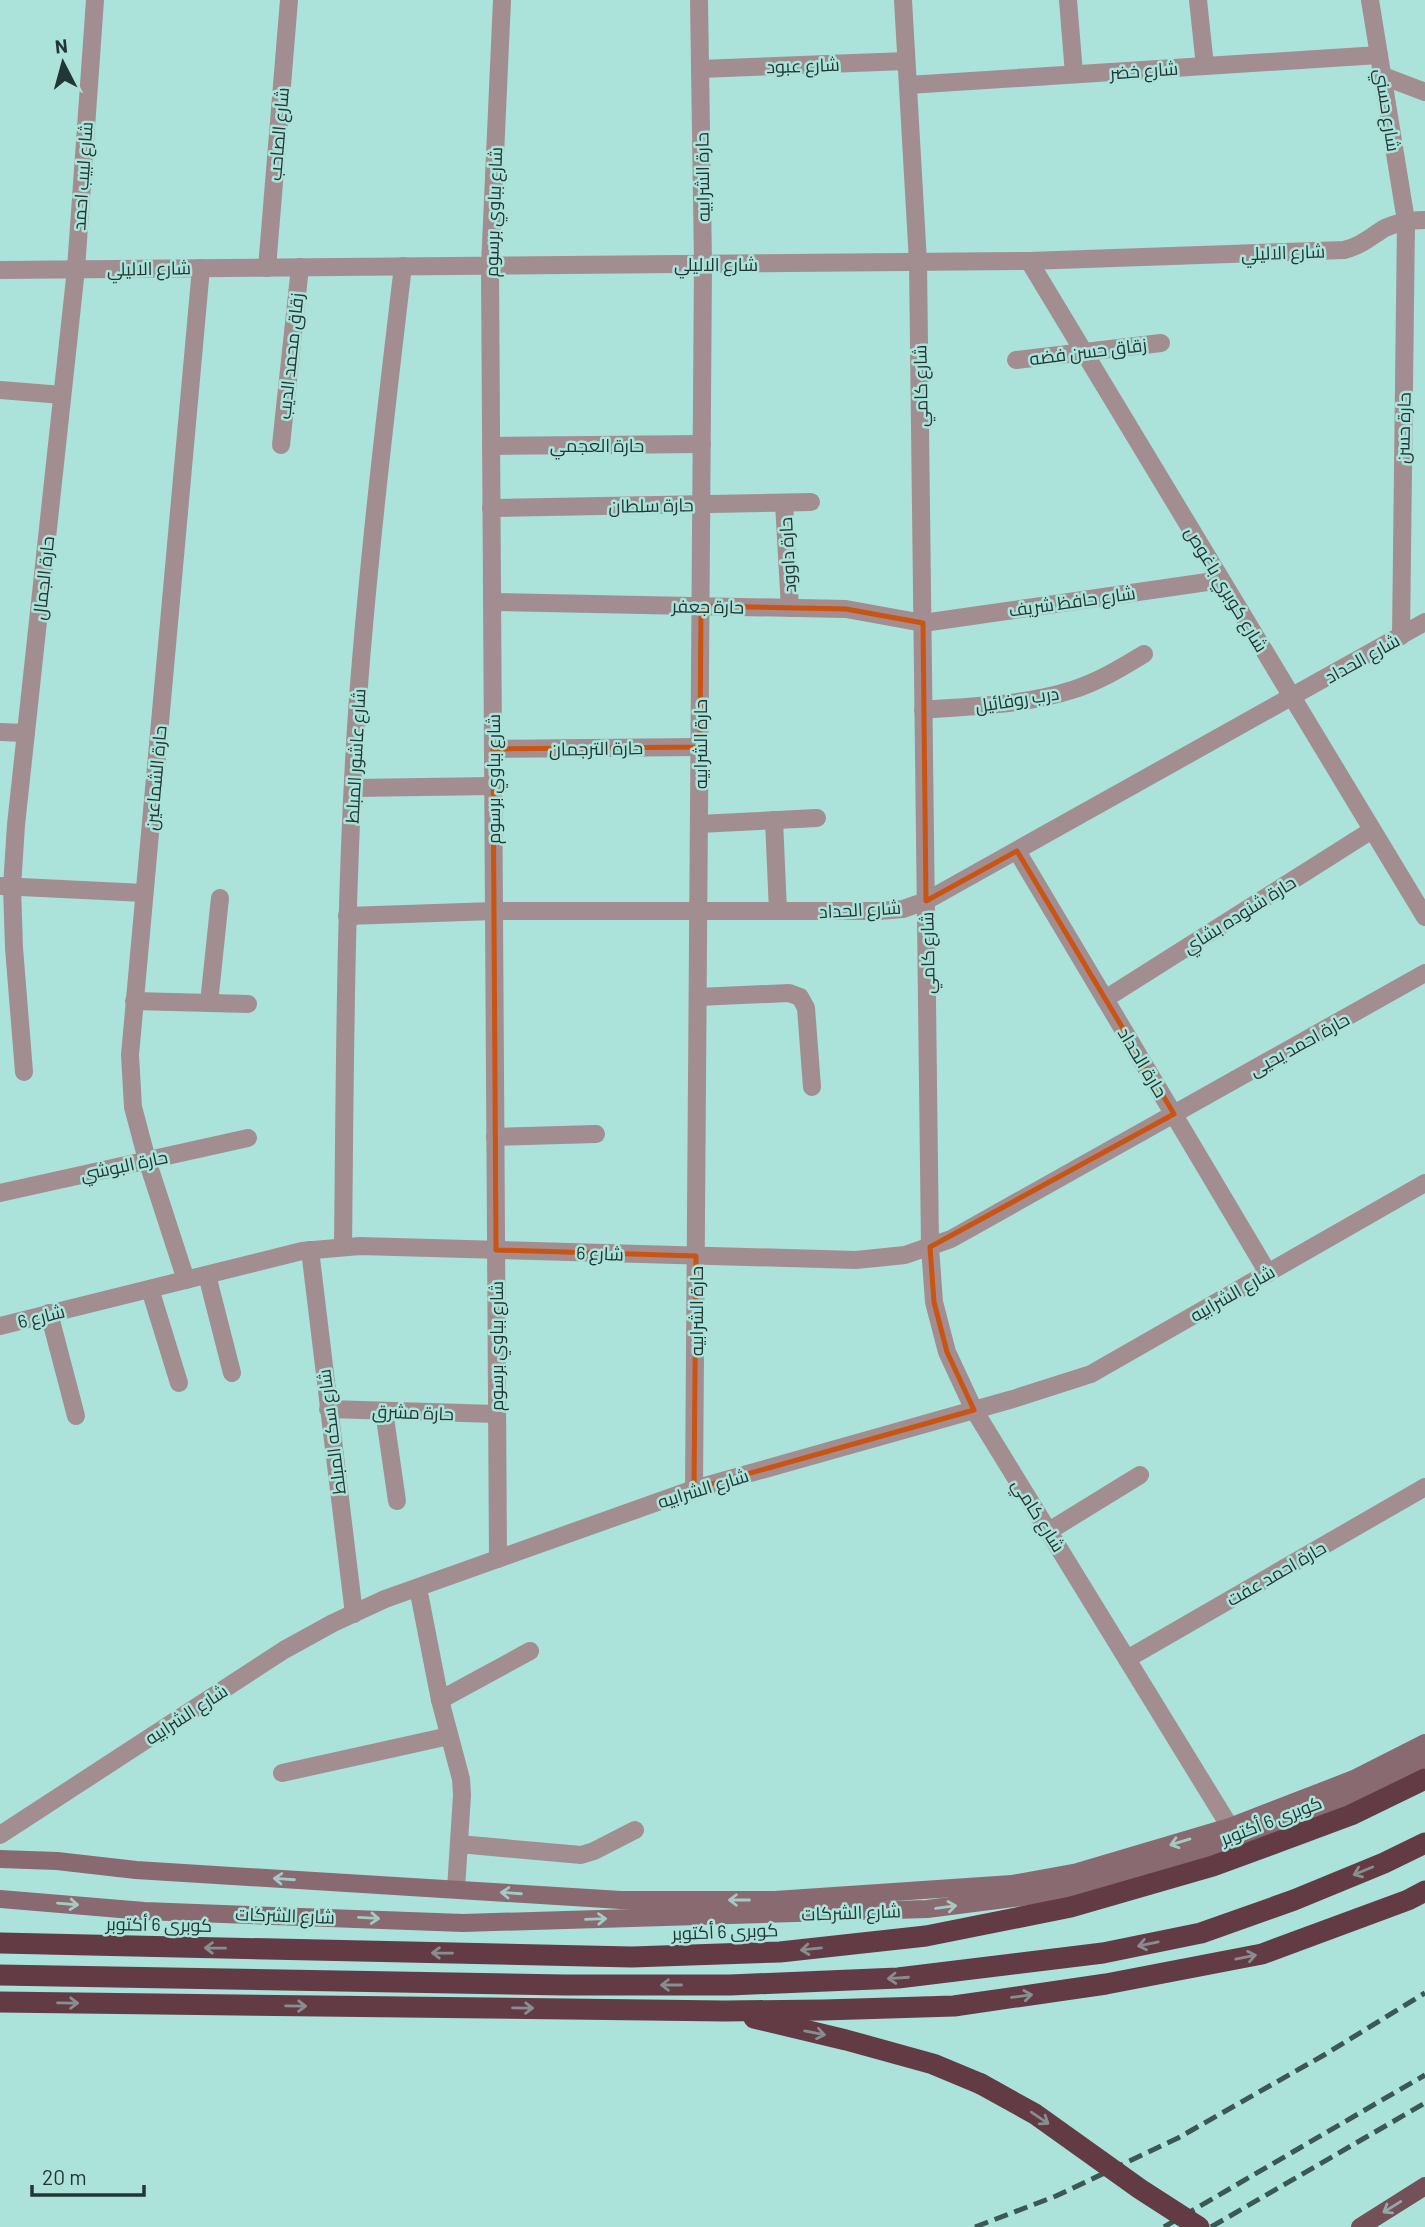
<svg xmlns="http://www.w3.org/2000/svg" width="1425" height="2227" font-family="Barlow,Cairo,sans-serif">
  <style>
    .lines { fill: none; stroke-linecap: round; stroke-linejoin: round }
    .lane { stroke: #a28d91; stroke-width: 18 }
    .street { stroke: #a28d91; stroke-width: 18 }
    .secondary { stroke: #886a70; stroke-width: 18 }
    .primary { stroke: #745159; stroke-width: 18 }
    .highway { stroke: #633b45; stroke-width: 21 }
    .rail { stroke: #3b5854; stroke-width: 5; stroke-dasharray: 14 7; stroke-linecap: butt }
    .highway-bridge { stroke: #633b45; stroke-width: 21 }
    .oneway { stroke: #a4cac4 }
    .oneway2 { stroke: #878e8f }
    .oneway3 { stroke: #95a8a6 }
    .marked { fill: none; stroke: #ca5412; stroke-width: 5; stroke-linejoin: round }
    .labels { text-anchor: middle; dominant-baseline: central; stroke-width: 5; stroke-linejoin: round; paint-order: stroke }
    .street-label { font-size: 18px; fill: #213734; stroke: #abe2d9 }
  </style>
  <rect width="100%" height="100%" fill="#abe2d9"/>
  <g class="lines">
    <g class="lane">
      <path d="M418,1588L440,1700L461,1779L462,1795L456,1889"/>
      <path d="M440,1700L530,1651"/>
      <path d="M282,1773L449,1736"/>
      <path d="M459,1844L581,1855L594,1851L635,1830"/>
    </g>
    <g class="street">
      <path d="M903,0L918,262L930,1247L934,1302L947,1352L974,1410L1230,1827"/>
      <path d="M1068,0L1074,74"/>
      <path d="M1198,0L1205,66"/>
      <path d="M1370,0L1406,221L1401,636"/>
      <path d="M700,69L906,61"/>
      <path d="M1383,76L1425,92"/>
      <path d="M908,85L1379,55"/>
      <path d="M1029,261L1425,917"/>
      <path d="M267,268L289,0"/>
      <path d="M0,270L1029,261L1344,250C1363,245 1370,237 1385,228C1398,222 1411,220 1425,220"/>
      <path d="M1016,360L1161,343"/>
      <path d="M0,390L62,395"/>
      <path d="M281,445L300,267"/>
      <path d="M491,446L702,444"/>
      <path d="M784,503L790,608"/>
      <path d="M491,508L811,502"/>
      <path d="M492,602L846,609L923,623L1221,580"/>
      <path d="M923,710C973,706 1025,705 1072,690C1098,682 1121,668 1144,654"/>
      <path d="M0,732L26,733"/>
      <path d="M493,749L700,747"/>
      <path d="M353,788L493,786"/>
      <path d="M774,820L778,911"/>
      <path d="M699,824L817,818"/>
      <path d="M1017,851L1268,1273"/>
      <path d="M0,886L144,893"/>
      <path d="M347,916L494,911H879L903,909L926,901L1425,622"/>
      <path d="M698,997L789,993L800,997L806,1008L812,1087"/>
      <path d="M1105,999L1372,830"/>
      <path d="M134,1001L248,1004"/>
      <path d="M209,1003L220,898"/>
      <path d="M24,1072L14,948L12,887L16,825L76,269L95,0"/>
      <path d="M495,1137L596,1134"/>
      <path d="M0,1193L248,1138"/>
      <path d="M343,1247C345,1064 345,881 358,698C369,553 386,410 403,266"/>
      <path d="M310,1250L354,1614"/>
      <path d="M207,1275L232,1373"/>
      <path d="M186,1280L147,1160L133,1107L130,1055L201,268"/>
      <path d="M150,1289L179,1383"/>
      <path d="M49,1313L76,1416"/>
      <path d="M0,1326L302,1251L360,1246L856,1260L905,1255L951,1239L1425,973"/>
      <path d="M328,1409L497,1414"/>
      <path d="M384,1411L397,1501"/>
      <path d="M694,1489L703,264L699,0"/>
      <path d="M1049,1531L1140,1475"/>
      <path d="M498,1559L490,266L502,0"/>
      <path d="M1127,1659L1425,1487"/>
      <path d="M0,1835L284,1650L333,1623L385,1599L694,1489L1013,1399L1091,1374L1425,1183"/>
    </g>
    <g class="secondary">
      <path d="M0,1859L57,1861L136,1870L621,1900H775L1012,1884L1078,1872L1230,1827L1354,1779L1425,1743"/>
      <path d="M0,1899L144,1911L463,1923L927,1909L1069,1891L1207,1852L1315,1812L1398,1774L1425,1758"/>
    </g>
    <path class="primary" d="M1360,2227L1425,2186"/>
    <g class="highway">
      <path d="M0,1943L632,1957L780,1952L926,1936L1071,1907L1213,1866L1351,1815L1425,1779"/>
      <path d="M0,1975L565,1985H730L898,1978L1103,1953L1201,1933L1294,1900L1384,1863L1425,1843"/>
      <path d="M0,2002L725,2011L824,2010L954,2006L1106,1984L1262,1954L1408,1900L1425,1891"/>
      <path d="M754,2018L846,2040L933,2064L981,2084"/>
    </g>
    <g class="rail">
      <path d="M975,2227L1056,2196L1178,2138L1324,2055L1425,1993"/>
      <path d="M1164,2227L1425,2075"/>
      <path d="M1211,2227L1425,2103"/>
    </g>
    <path class="highway-bridge" d="M981,2084L1035,2114L1140,2189L1199,2227"/>
  </g>
  <defs><path id="oneway-shaft" d="M-6 0H5M1.5-3L5.5 0L1.5 3" fill="none" stroke-width="1.6" stroke-linecap="round" stroke-linejoin="round" transform="scale(1.75)"/></defs>
  <g class="oneway">
    <use href="#oneway-shaft" transform="translate(1180 1842) rotate(163)"/>
    <use href="#oneway-shaft" transform="translate(284 1879) rotate(-176)"/>
    <use href="#oneway-shaft" transform="translate(511 1893) rotate(-176)"/>
    <use href="#oneway-shaft" transform="translate(739 1900) rotate(180)"/>
    <use href="#oneway-shaft" transform="translate(68 1904) rotate(5)"/>
    <use href="#oneway-shaft" transform="translate(946 1907) rotate(-7)"/>
    <use href="#oneway-shaft" transform="translate(369 1918) rotate(3)"/>
    <use href="#oneway-shaft" transform="translate(596 1919) rotate(-2)"/>
  </g>
  <g class="oneway2">
    <use href="#oneway-shaft" transform="translate(1363 1871) rotate(158)"/>
    <use href="#oneway-shaft" transform="translate(1148 1944) rotate(168)"/>
    <use href="#oneway-shaft" transform="translate(215 1948) rotate(-179)"/>
    <use href="#oneway-shaft" transform="translate(811 1949) rotate(174)"/>
    <use href="#oneway-shaft" transform="translate(442 1953) rotate(-179)"/>
    <use href="#oneway-shaft" transform="translate(1246 1957) rotate(-11)"/>
    <use href="#oneway-shaft" transform="translate(898 1978) rotate(176)"/>
    <use href="#oneway-shaft" transform="translate(671 1985) rotate(-180)"/>
    <use href="#oneway-shaft" transform="translate(1022 1996) rotate(-8)"/>
    <use href="#oneway-shaft" transform="translate(68 2003) rotate(1)"/>
    <use href="#oneway-shaft" transform="translate(296 2006) rotate(1)"/>
    <use href="#oneway-shaft" transform="translate(523 2008) rotate(1)"/>
    <use href="#oneway-shaft" transform="translate(815 2033) rotate(11)"/>
    <use href="#oneway-shaft" transform="translate(1040 2118) rotate(34)"/>
  </g>
  <use class="oneway3" href="#oneway-shaft" transform="translate(1392 2207) rotate(148)"/>
  <path class="marked" d="M701,606L846,609L923,623L926,901L1017,851L1174,1114L930,1247L934,1302L947,1352L974,1410L694,1489L696,1256L496,1250L493,749L700,747Z"/>
  <g class="labels">
    <g class="street-label">
      <text transform="translate(803 65) rotate(-2)">شارع عبود</text>
      <text transform="translate(1144 70) rotate(-4)">شارع خضر</text>
      <text transform="translate(1388 110) rotate(81)">شارع حسني</text>
      <text transform="translate(278 134) rotate(-85)">شارع الصاحب</text>
      <text transform="translate(82 176) rotate(-86)">شارع لبيب احمد</text>
      <text transform="translate(702 177) rotate(-91)">حارة الشرابيه</text>
      <text transform="translate(493 212) rotate(-88)">شارع بباوي برسوم</text>
      <text transform="translate(1283 252) rotate(-2)">شارع الاليلي</text>
      <text x="716" y="264">شارع الاليلي</text>
      <text transform="translate(149 268) rotate(-1)">شارع الاليلي</text>
      <text transform="translate(1088 351) rotate(-7)">زقاق حسن فضه</text>
      <text transform="translate(290 356) rotate(-84)">زقاق محمد الديب</text>
      <text transform="translate(920 386) rotate(-91)">شارع كامي</text>
      <text transform="translate(1403 428) rotate(-89)">حارة حسن</text>
      <text x="597" y="445">حارة العجمي</text>
      <text transform="translate(651 505) rotate(-1)">حارة سلطان</text>
      <text transform="translate(787 555) rotate(-93)">حارة داوود</text>
      <text transform="translate(43 578) rotate(-84)">حارة الجمال</text>
      <text transform="translate(1227 589) rotate(59)">شارع كوبري باغوص</text>
      <text transform="translate(1072 601) rotate(-8)">شارع حافظ شريف</text>
      <text transform="translate(708 606) rotate(1)">حارة جعفر</text>
      <text transform="translate(1362 658) rotate(-29)">شارع الحداد</text>
      <text transform="translate(1017 699) rotate(-9)">درب روفائيل</text>
      <text transform="translate(700 744) rotate(-90)">حارة الشرابيه</text>
      <text transform="translate(596 748) rotate(-1)">حارة الترجمان</text>
      <text transform="translate(355 756) rotate(-87)">شارع عاشور المبلط</text>
      <text transform="translate(155 778) rotate(-85)">حارة الشماعين</text>
      <text transform="translate(493 779) rotate(-90)">شارع بباوي برسوم</text>
      <text transform="translate(860 909) rotate(-3)">شارع الحداد</text>
      <text transform="translate(1239 914) rotate(-32)">حارة شنوده بشاي</text>
      <text transform="translate(927 953) rotate(-91)">شارع كامي</text>
      <text transform="translate(1299 1044) rotate(-29)">حارة احمد يحيى</text>
      <text transform="translate(1143 1062) rotate(59)">حارة الحداد</text>
      <text transform="translate(124 1165) rotate(-12)">حارة البوشي</text>
      <text transform="translate(600 1253) rotate(2)">شارع 6</text>
      <text transform="translate(1232 1293) rotate(-30)">شارع الشرابيه</text>
      <text transform="translate(696 1311) rotate(-90)">حارة الشرابيه</text>
      <text transform="translate(41 1316) rotate(-14)">شارع 6</text>
      <text transform="translate(496 1346) rotate(-90)">شارع بباوي برسوم</text>
      <text transform="translate(413 1412) rotate(2)">حارة مشرق</text>
      <text transform="translate(331 1432) rotate(-97)">شارع سكه المبلط</text>
      <text transform="translate(703 1488) rotate(-17)">شارع الشرابيه</text>
      <text transform="translate(1039 1515) rotate(58)">شارع كامي</text>
      <text transform="translate(1276 1573) rotate(-30)">حارة احمد عفت</text>
      <text transform="translate(186 1714) rotate(-33)">شارع الشرابيه</text>
      <text transform="translate(1271 1820) rotate(-21)">كوبرى 6 أكتوبر</text>
      <text transform="translate(851 1912) rotate(-2)">شارع الشركات</text>
      <text transform="translate(285 1915) rotate(2)">شارع الشركات</text>
      <text transform="translate(159 1924) rotate(1)">كوبرى 6 أكتوبر</text>
      <text transform="translate(725 1931) rotate(-2)">كوبرى 6 أكتوبر</text>
    </g>
  </g>
  <g transform="translate(63 63) rotate(354)" stroke="#abe2d9" stroke-width="5" paint-order="stroke">
  <path d="M0-5L12 26L0 18L-12 26Z" fill="#213734"/>
  <text y="-10" font-size="19" font-weight="bold" text-anchor="middle" fill="#213734">N</text>
  </g>
  <path d="M32 2185v10h112v-10" fill="none" stroke="#213734" stroke-width="3.5"/>
  <text x="42" y="2185" font-size="21" fill="#213734" stroke="#abe2d9" stroke-width="5" paint-order="stroke">20 m</text>
</svg>
